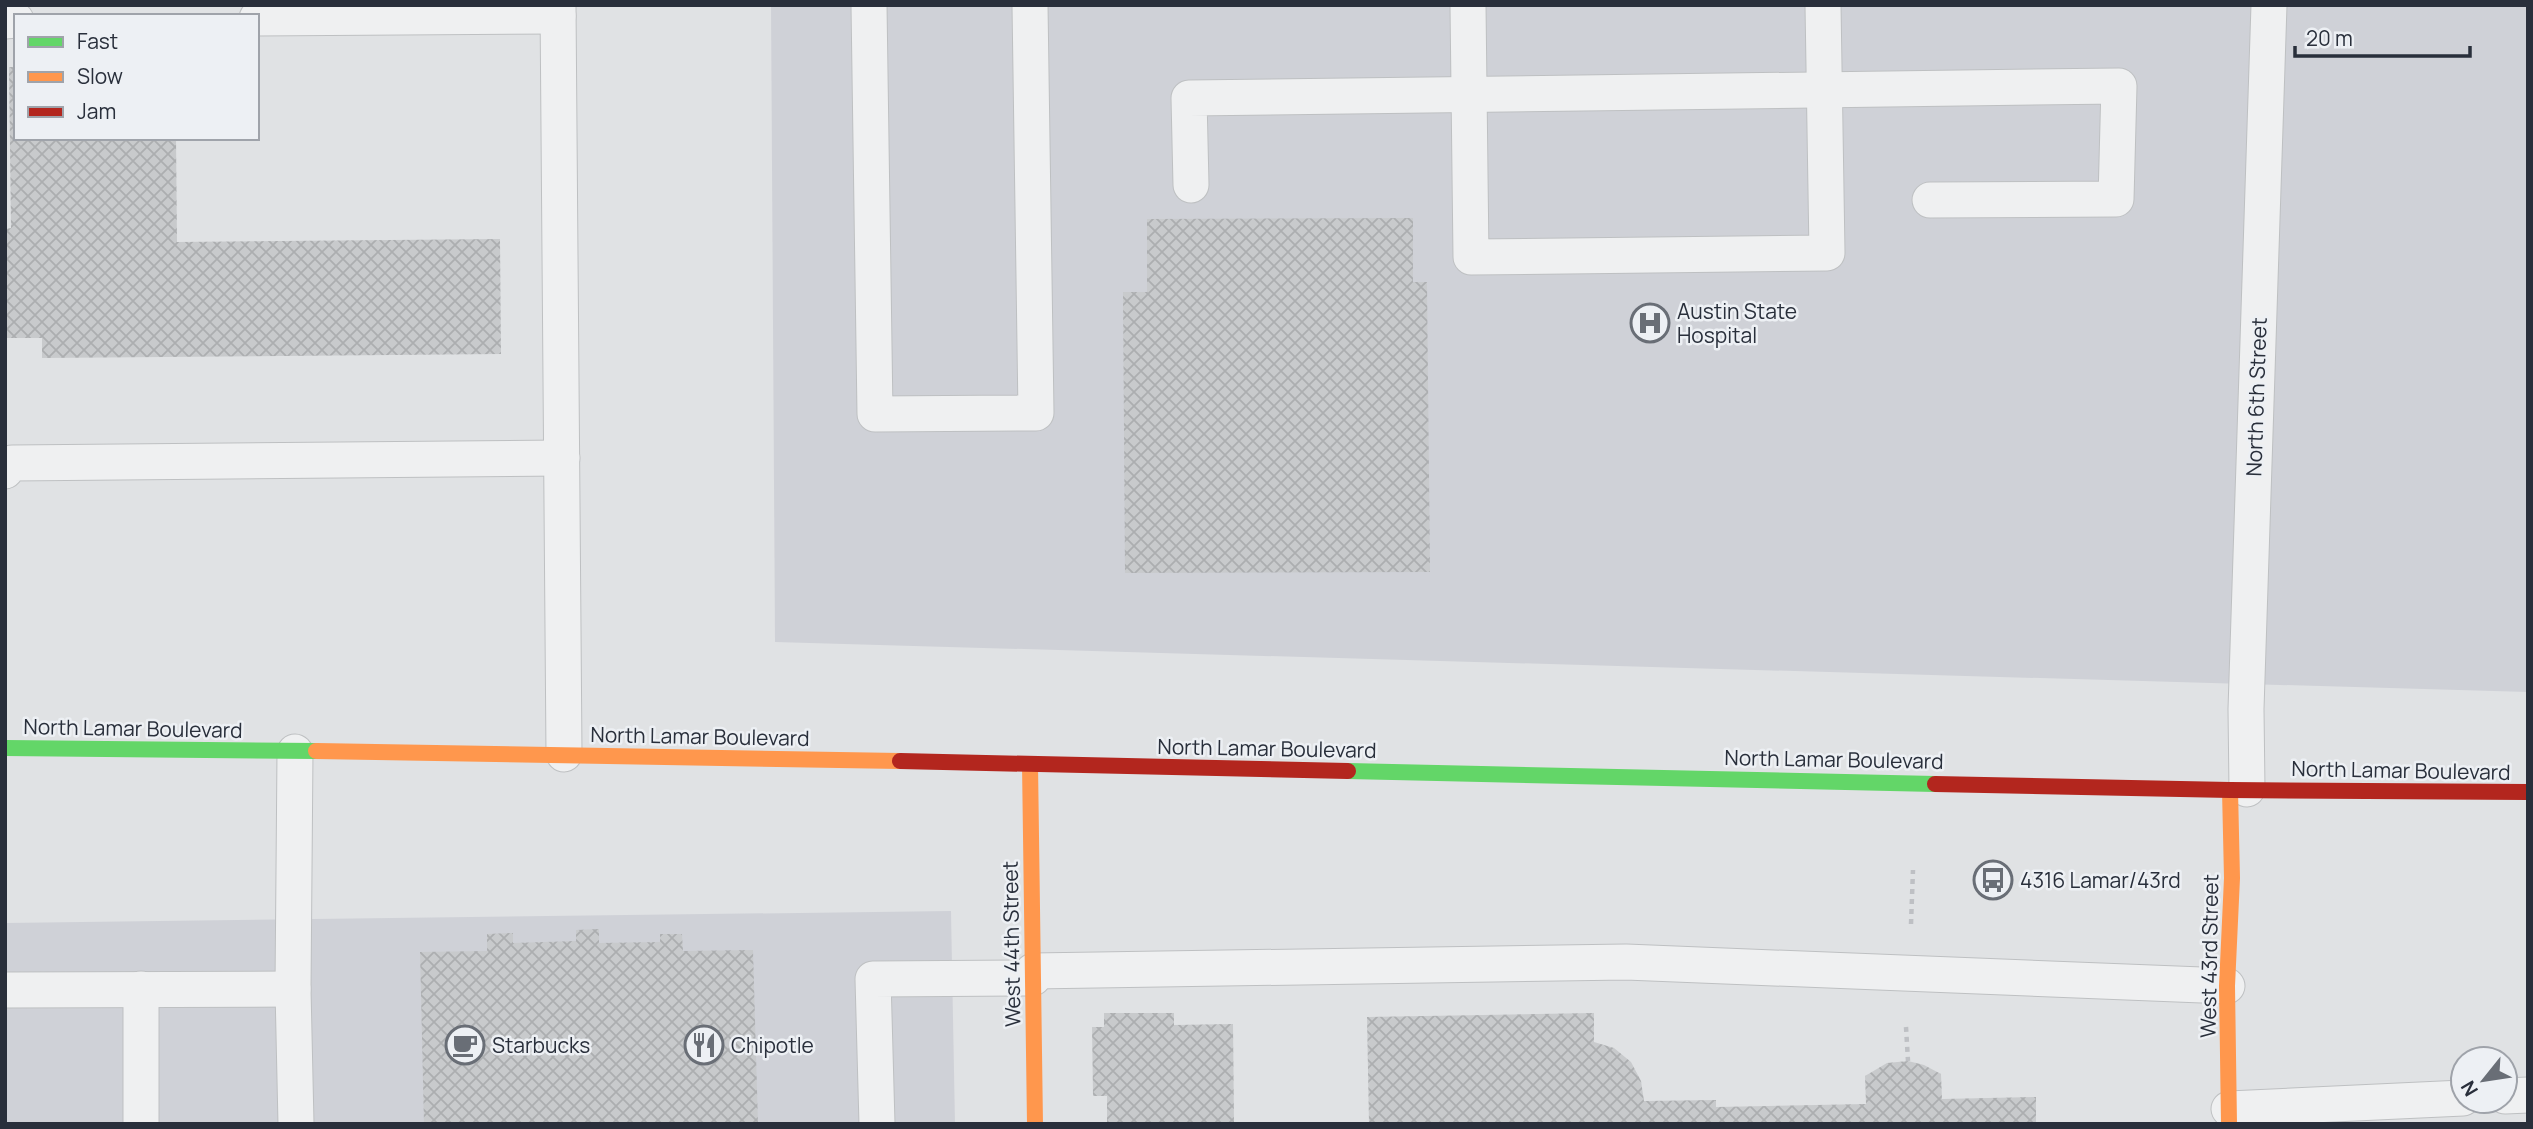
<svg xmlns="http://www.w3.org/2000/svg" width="2533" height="1129" font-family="Manrope,sans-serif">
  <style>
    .built { fill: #cfd1d7 }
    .building { fill: url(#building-cross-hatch) }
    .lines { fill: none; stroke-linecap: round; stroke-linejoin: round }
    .lane-casing { stroke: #bec0c2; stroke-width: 37 }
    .path { stroke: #bec0c4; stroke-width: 4.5; stroke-dasharray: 5 5; stroke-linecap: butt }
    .lane { stroke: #eff0f1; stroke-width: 35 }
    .fast { stroke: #63d668; stroke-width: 16 }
    .slow { stroke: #ff974d; stroke-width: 16 }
    .jam { stroke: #b3261e; stroke-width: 16 }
    .labels { text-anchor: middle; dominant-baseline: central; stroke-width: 5; stroke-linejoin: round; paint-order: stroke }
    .poi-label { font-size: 21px; fill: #292f3b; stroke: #edf0f4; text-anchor: start }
    .street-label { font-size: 21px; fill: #292f3b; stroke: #edf0f4 }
  </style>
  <defs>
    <pattern id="building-cross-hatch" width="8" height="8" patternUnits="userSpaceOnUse" patternTransform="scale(1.75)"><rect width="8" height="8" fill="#c8cacc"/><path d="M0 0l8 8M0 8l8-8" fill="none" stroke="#acaeb0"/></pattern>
  </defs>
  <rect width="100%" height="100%" fill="#e0e2e4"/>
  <g class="built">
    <path d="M771,5H2528V692L775,642Z"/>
    <path d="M951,911L955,1124H5V923Z"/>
  </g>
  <g class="building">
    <path d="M9,67H16V138H176L177,242L500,239L501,354L42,358V338H5V229L11,228Z"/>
    <path d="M1413,218V282H1427L1430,572L1125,573L1123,292H1147V219Z"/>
    <path d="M599,929V943L660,942V934H682L683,951L753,950L758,1124H424L420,952L487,951V934L513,933V943L576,941V930Z"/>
    <path d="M1104,1013H1174V1025L1233,1024L1234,1124H1107V1096H1093L1092,1027H1104Z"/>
    <path d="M1594,1013V1042L1614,1048L1631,1062L1641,1081L1644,1101L1716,1100V1107L1866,1104L1865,1076L1887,1063L1908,1061L1924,1065L1941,1074L1942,1099L2036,1097V1124H1369L1367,1017Z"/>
  </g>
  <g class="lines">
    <defs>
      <g id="lane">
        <path d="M558,5L564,754"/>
        <path d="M869,5L875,414L1036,413L1030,5"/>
        <path d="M1468,5L1471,257L1827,253L1823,5"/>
        <path d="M257,18L558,16"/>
        <path d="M5,21L16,20"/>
        <path d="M1191,185L1189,98L2119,86L2116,199L1930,200"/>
        <path d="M5,471L12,463L562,458"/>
        <path d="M295,752L293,989L296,1124"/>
        <path d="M2247,789L2246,709L2269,5"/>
        <path d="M1033,971L1626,962L2227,986"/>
        <path d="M141,989V1124"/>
        <path d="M5,990L293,989"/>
        <path d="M2505,1096L2528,1095"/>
        <path d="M2229,1109L2463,1098"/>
        <path d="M877,1124L873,979L1033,978"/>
      </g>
    </defs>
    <use href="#lane" class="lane-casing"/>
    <g class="path">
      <path d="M1911,924L1913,870"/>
      <path d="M1906,1027L1908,1061"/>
    </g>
    <use href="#lane" class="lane"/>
    <g class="fast">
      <path d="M5,748L316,751"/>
      <path d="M1348,771L1935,784"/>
    </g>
    <g class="slow">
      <path d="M316,751L900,761"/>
      <path d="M1030,764L1035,1124"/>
      <path d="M2229,1124L2227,986L2232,878L2230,790"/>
    </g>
    <g class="jam">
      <path d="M900,761L1348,771"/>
      <path d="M1935,784L2230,790L2528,792"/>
    </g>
  </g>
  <defs>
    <symbol id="hospital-ring" viewBox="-11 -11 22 22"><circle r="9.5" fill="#edf0f4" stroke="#696e76" stroke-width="1.5"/><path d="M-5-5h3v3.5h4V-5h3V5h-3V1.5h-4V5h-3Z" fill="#696e76"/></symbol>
    <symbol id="bus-ring" viewBox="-11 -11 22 22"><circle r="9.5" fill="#edf0f4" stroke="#696e76" stroke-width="1.5"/><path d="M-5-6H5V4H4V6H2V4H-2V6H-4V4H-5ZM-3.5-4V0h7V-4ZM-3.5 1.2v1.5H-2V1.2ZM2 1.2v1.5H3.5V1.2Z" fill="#696e76"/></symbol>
    <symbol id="cafe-ring" viewBox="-11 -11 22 22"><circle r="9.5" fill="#edf0f4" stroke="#696e76" stroke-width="1.5"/><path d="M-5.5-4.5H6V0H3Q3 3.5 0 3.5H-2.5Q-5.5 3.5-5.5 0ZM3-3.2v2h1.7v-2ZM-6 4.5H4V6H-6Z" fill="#696e76"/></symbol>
    <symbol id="restaurant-ring" viewBox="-11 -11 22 22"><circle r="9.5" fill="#edf0f4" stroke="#696e76" stroke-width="1.5"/><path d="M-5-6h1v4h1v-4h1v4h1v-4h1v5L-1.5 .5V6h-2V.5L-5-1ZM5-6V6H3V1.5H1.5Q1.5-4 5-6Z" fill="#696e76"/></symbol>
  </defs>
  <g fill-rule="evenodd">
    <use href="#hospital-ring" x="1628" y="301" width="44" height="44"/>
    <use href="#bus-ring" x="1971" y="858" width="44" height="44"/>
    <use href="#cafe-ring" x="443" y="1023" width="44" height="44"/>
    <use href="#restaurant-ring" x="682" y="1023" width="44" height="44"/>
  </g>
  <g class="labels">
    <g class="poi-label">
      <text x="1677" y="311">Austin State<tspan x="1677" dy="24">Hospital</tspan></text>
      <text x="2020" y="880">4316 Lamar/43rd</text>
      <text x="492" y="1045">Starbucks</text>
      <text x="731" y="1045">Chipotle</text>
    </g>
    <g class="street-label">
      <text transform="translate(2256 397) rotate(-88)">North 6th Street</text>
      <text transform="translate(133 728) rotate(1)">North Lamar Boulevard</text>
      <text transform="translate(700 736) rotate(1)">North Lamar Boulevard</text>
      <text transform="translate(1267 748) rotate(1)">North Lamar Boulevard</text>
      <text transform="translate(1834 759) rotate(1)">North Lamar Boulevard</text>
      <text transform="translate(2401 770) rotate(1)">North Lamar Boulevard</text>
      <text transform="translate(1011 944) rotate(-91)">West 44th Street</text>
      <text transform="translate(2209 956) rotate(-89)">West 43rd Street</text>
    </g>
  </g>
  <rect width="2533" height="1129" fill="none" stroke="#292f3b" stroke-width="14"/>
  <rect x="14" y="14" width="245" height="126" fill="#edf0f4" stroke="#9fa3aa" stroke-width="2"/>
  <rect x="28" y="37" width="35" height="10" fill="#63d668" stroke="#9fa3aa" stroke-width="2"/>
  <text x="77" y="49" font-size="21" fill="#292f3b">Fast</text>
  <rect x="28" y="72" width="35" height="10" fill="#ff974d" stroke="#9fa3aa" stroke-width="2"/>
  <text x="77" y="84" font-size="21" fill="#292f3b">Slow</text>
  <rect x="28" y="107" width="35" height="10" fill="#b3261e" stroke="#9fa3aa" stroke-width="2"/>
  <text x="77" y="119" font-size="21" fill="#292f3b">Jam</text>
  <g transform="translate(2484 1080) rotate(240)"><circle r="33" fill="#edf0f4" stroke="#9fa3aa" stroke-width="2"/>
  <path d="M0-5L12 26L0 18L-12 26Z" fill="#696e76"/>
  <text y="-10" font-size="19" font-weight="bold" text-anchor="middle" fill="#292f3b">N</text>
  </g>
  <path d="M2295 46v10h175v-10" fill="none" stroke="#292f3b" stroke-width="3.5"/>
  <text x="2306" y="46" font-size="21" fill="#292f3b" stroke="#edf0f4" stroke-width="5" paint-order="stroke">20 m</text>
</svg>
